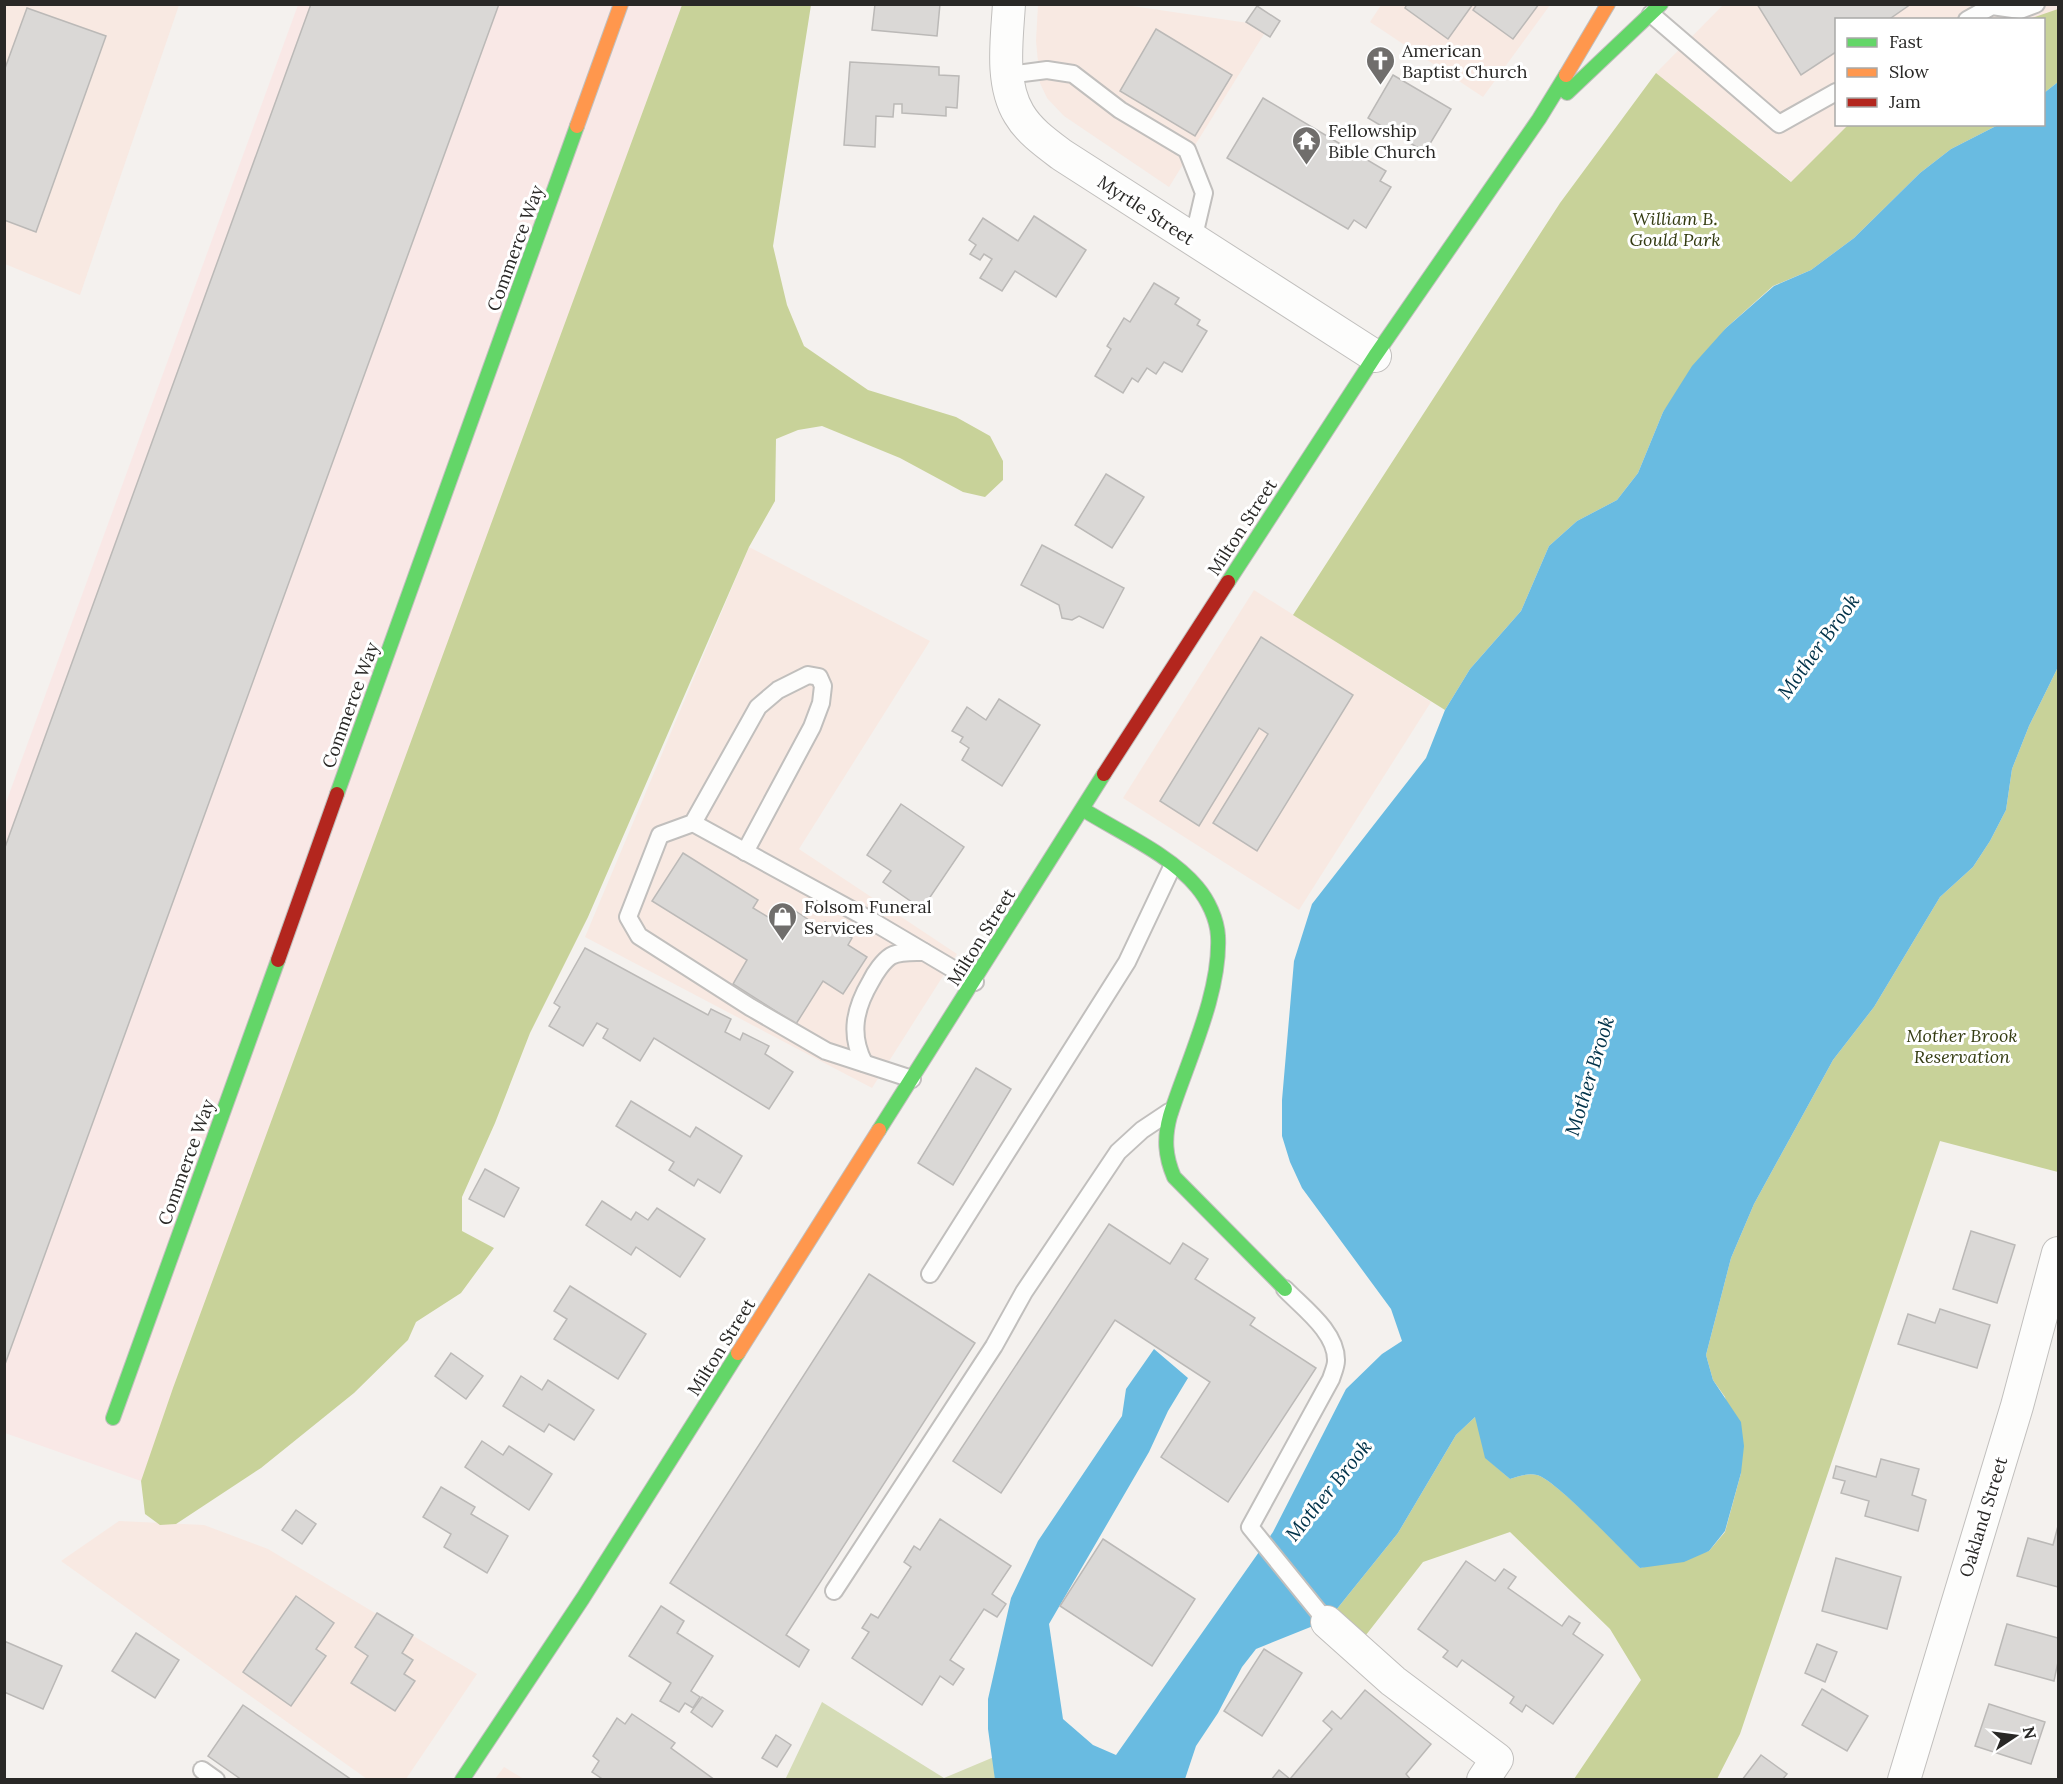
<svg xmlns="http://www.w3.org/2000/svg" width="2063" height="1784" font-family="Lora,serif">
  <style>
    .commercial { fill: #f8e9e2 }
    .industrial { fill: #f9e8e6 }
    .green { fill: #d5dcb6 }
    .forest { fill: #c8d299 }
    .water { fill: #69bbe1 }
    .building { fill: #dad8d6; stroke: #bbb9b7; stroke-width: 1.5 }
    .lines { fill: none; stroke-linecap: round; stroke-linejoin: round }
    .lane-casing { stroke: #c1bfbd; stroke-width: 20 }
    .street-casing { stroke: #c1bfbd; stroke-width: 34 }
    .fast-casing { stroke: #c1bfbd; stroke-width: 16 }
    .slow-casing { stroke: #c1bfbd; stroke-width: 16 }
    .jam-casing { stroke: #c1bfbd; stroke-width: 16 }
    .lane { stroke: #fdfdfc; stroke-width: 16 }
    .street { stroke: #fdfdfc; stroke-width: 32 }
    .fast { stroke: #63d668; stroke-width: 14 }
    .slow { stroke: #ff974d; stroke-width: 14 }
    .jam { stroke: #b3261e; stroke-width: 14 }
    .labels { text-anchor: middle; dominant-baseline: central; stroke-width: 6; stroke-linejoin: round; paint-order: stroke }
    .poi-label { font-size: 18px; fill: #292826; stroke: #fff; text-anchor: start }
    .street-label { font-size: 18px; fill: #292826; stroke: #fff }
    .park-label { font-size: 18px; font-style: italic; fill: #343c12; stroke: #fff }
    .water-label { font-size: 20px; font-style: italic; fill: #003249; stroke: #fff }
  </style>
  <rect width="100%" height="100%" fill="#f4f1ee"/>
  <g class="commercial">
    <path d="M4,5H179L80,295L5,264Z"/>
    <path d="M1038,5H1125L1269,26L1169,187L1064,116L1047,98L1040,83L1036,41Z"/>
    <path d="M1381,5H1550L1483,97L1370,22Z"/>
    <path d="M1723,5H2058V11L2029,19L1836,20V124L1848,125L1792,182L1656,73Z"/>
    <path d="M749,547L930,641L799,849L957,954L872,1088L585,937Z"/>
    <path d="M1254,590L1431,702L1299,910L1123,798Z"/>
    <path d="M119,1521L204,1525L268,1549L477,1674L406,1779H367L61,1561Z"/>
    <path d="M504,1767L524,1779H495Z"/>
  </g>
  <path class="industrial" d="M298,5H682L141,1481L5,1433L4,808Z"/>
  <path class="green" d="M822,1702L944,1778L994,1757L995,1779L785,1780Z"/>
  <g class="forest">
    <path d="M682,5H811L773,246L787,305L804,346L868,390L956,417L990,436L1003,461V480L985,497L963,492L900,458L822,426L798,430L776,439L775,501L749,547L588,917L530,1033L495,1123L462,1197V1231L494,1248L461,1293L416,1322L408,1340L354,1393L261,1468L176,1524L160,1525L145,1514L141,1481L173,1388Z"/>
    <path d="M2058,9V82L2044,93V20H2026Z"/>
    <path d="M1656,73L1791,182L1848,125H1998L1951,149L1920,173L1854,238L1811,270L1773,286L1726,328L1663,412L1638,473L1617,500L1577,521L1549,546L1521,611L1470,669L1445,710L1293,615L1560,203Z"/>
    <path d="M2058,667V1172L1940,1141L1740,1734L1717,1779H1574L1641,1680L1610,1629L1510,1532L1423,1562L1355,1649L1328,1620L1398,1533L1456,1435L1476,1416L1486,1458L1510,1479C1519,1476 1528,1473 1537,1475C1556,1480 1623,1551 1640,1568L1709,1551L1725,1532L1741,1473L1725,1397L1713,1380L1706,1355L1731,1258L1754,1204L1833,1060L1874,1007L1940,897L1973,867L1990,841L2006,810L2012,769L2029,726Z"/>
  </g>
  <path class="water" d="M2058,82V667L2029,726L2012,769L2006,810L1990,841L1973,867L1940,897L1874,1007L1833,1060L1754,1204L1731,1258L1706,1355L1713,1380L1741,1422L1744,1446L1741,1473L1725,1531L1709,1551L1684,1562L1640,1568C1622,1551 1556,1480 1537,1475C1528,1473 1519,1476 1510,1479L1485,1458L1475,1417L1456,1435L1398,1533L1328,1620L1256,1649L1242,1667L1218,1713L1196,1746L1185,1779L995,1780L988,1729V1699L1011,1598L1038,1541L1122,1416L1126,1389L1154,1349L1188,1378L1168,1411L1149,1452L1049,1624L1063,1719L1093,1745L1116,1755L1273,1532L1346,1389L1382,1354L1402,1341L1391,1309L1302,1188L1290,1162L1282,1136V1100L1294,961L1312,904L1426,758L1445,710L1470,669L1521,611L1549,546L1577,521L1617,500L1638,473L1663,412L1692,366L1726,328L1774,286L1811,270L1854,238L1920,173L1951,149L1998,125L2044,124V93Z"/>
  <g class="building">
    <path d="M311,4H499L4,1367V850Z"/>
    <path d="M875,4H940L937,36L872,30Z"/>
    <path d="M1407,4H1473L1448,39L1405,8Z"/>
    <path d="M1477,4H1539L1513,39L1473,10Z"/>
    <path d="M1757,4H1911L1888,20H1836V52L1801,75Z"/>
    <path d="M1257,6L1280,21L1270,37L1246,22Z"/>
    <path d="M27,8L106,36L36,232L4,220V71Z"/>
    <path d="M1156,29L1232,75L1195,136L1120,91Z"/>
    <path d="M850,62L939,67V75L959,76L957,108L946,107V116L902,113V104H894L893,117L876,116L875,147L844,145Z"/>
    <path d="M1393,75L1451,109L1425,152L1368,118Z"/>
    <path d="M1263,98L1386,171L1380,181L1391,187L1366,228L1354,220L1348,229L1227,158Z"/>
    <path d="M1034,216L1086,250L1056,297L1015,271L1002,291L980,278L992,259L984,254L980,260L970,254L976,245L969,240L983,218L1018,241Z"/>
    <path d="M1154,283L1179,298L1175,304L1200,320L1197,325L1207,331L1182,372L1164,362L1156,374L1147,368L1138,382L1132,378L1123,393L1095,376L1111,349L1107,346L1124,318L1130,322Z"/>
    <path d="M1106,474L1144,497L1112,548L1075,525Z"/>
    <path d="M1042,545L1124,588L1103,628L1079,616L1072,620L1062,618L1059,605L1021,585Z"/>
    <path d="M1261,637L1353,695L1257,851L1213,823L1268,734L1259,728L1199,826L1160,801Z"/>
    <path d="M999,699L1040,725L1002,786L962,760L969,748L960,742L963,737L952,731L967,707L986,720Z"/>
    <path d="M901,804L964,847L922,909L883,882L891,871L867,855Z"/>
    <path d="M683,853L758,900L753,908L781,925L791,908L821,928L825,922L852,938L848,945L867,957L843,994L823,981L796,1024L733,984L747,960L652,901Z"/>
    <path d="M585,948L708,1015L711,1009L731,1019L725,1032L740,1040L743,1033L769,1046L765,1054L793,1072L769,1109L654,1038L640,1061L603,1038L608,1029L597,1023L583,1046L549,1026L560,1007L554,1003Z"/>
    <path d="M976,1068L1011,1089L953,1185L918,1163Z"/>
    <path d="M631,1101L690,1137L696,1127L742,1156L720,1193L698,1179L694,1186L669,1170L674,1162L616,1126Z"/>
    <path d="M485,1169L519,1188L504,1217L469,1199Z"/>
    <path d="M602,1201L631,1220L636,1212L648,1220L657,1208L705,1239L680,1277L636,1247L631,1255L586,1225Z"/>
    <path d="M1109,1224L1170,1264L1183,1243L1208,1259L1195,1279L1255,1318L1250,1325L1316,1368L1228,1502L1161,1457L1210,1382L1115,1320L1001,1493L953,1461Z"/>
    <path d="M1971,1231L2015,1245L1997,1303L1953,1289Z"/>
    <path d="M869,1274L975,1343L786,1635L809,1650L799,1667L670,1583Z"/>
    <path d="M570,1286L646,1334L618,1379L554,1339L567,1319L554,1311Z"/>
    <path d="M1940,1309L1990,1325L1977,1368L1898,1344L1908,1314L1935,1323Z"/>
    <path d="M451,1353L483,1376L466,1399L435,1376Z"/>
    <path d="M521,1376L542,1390L548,1380L594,1410L574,1440L549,1424L544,1432L503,1406Z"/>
    <path d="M482,1441L503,1455L509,1446L552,1474L529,1510L465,1467Z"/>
    <path d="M1881,1459L1919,1469L1912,1495L1926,1500L1918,1531L1865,1516L1869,1501L1841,1493L1845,1481L1833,1478L1836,1466L1876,1477Z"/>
    <path d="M441,1487L475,1507L471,1514L508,1536L487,1573L444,1547L451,1534L423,1517Z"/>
    <path d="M296,1510L316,1524L302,1544L282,1530Z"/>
    <path d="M940,1519L1011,1566L992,1594L1006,1604L997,1617L984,1609L950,1660L964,1669L953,1685L940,1676L922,1705L852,1658L869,1632L862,1628L871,1614L878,1618L911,1567L904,1562L914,1546L920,1550Z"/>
    <path d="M2058,1526V1587L2017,1576L2028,1538L2053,1545Z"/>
    <path d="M1103,1539L1195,1599L1152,1666L1060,1606Z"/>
    <path d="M1836,1558L1901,1577L1887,1629L1822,1611Z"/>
    <path d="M1466,1561L1495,1581L1504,1569L1516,1577L1508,1588L1562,1626L1569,1616L1580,1623L1573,1634L1603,1655L1553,1724L1526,1705L1522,1712L1510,1703L1514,1697L1462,1660L1457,1667L1443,1657L1448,1651L1418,1629Z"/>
    <path d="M296,1596L334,1623L316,1649L326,1656L291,1706L243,1672Z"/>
    <path d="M661,1606L684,1621L677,1633L713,1656L691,1691L700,1697L693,1708L685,1703L679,1712L660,1701L671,1683L629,1656Z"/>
    <path d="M377,1613L413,1635L402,1653L413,1660L404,1674L415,1681L395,1711L351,1683L368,1656L355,1647Z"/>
    <path d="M2007,1624L2058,1638V1662L2054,1681L1995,1665Z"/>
    <path d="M136,1633L179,1660L155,1698L112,1671Z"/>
    <path d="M4,1641L62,1666L43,1709L4,1692Z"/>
    <path d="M1817,1644L1837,1652L1825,1682L1805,1673Z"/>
    <path d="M1264,1649L1302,1673L1262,1736L1224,1711Z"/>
    <path d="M1822,1689L1868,1716L1847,1751L1802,1725Z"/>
    <path d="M1365,1690L1431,1744L1406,1774L1411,1780H1271L1279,1770L1290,1779L1332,1729L1323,1721L1332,1711L1341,1719Z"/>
    <path d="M702,1697L723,1711L712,1727L691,1712Z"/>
    <path d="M1989,1704L2045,1722L2031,1764L1975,1746Z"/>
    <path d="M243,1705L352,1780H242L208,1756Z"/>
    <path d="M632,1714L675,1743L671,1748L715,1780H604L592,1772L599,1761L593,1756L617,1718L625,1724Z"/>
    <path d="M776,1735L791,1745L777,1767L762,1758Z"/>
    <path d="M1761,1755L1787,1774L1782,1780H1742Z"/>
  </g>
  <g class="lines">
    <defs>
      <g id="lane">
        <path d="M1651,14L1779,124L1836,92"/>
        <path d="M1967,20L1992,6L2020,10L2036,4"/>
        <path d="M1008,75L1047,70L1073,74L1120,110L1187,150L1204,193L1193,240"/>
        <path d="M693,823L872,921L975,982"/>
        <path d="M745,852L812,727L821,703L823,686L819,677L808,675L778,690L758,707L693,823L660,835L628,917L639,936L750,1007L826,1051L912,1079"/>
        <path d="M864,1063C849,1034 855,1008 871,981C875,973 883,961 891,956C900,951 914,952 924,952"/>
        <path d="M930,1274L1127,962L1172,867"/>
        <path d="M1285,1289C1302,1307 1337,1332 1336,1361C1336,1366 1333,1373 1331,1379L1250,1527L1327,1622"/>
        <path d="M834,1591L994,1346L1024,1292L1118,1152L1142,1130L1169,1112"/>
        <path d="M202,1770L216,1780"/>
      </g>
      <g id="street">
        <path d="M1009,4C1007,38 1000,83 1019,114C1029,131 1046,143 1062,155L1375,356"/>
        <path d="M1327,1622L1393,1681L1497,1759L1483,1780"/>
        <path d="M1904,1780L2017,1406L2058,1253"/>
      </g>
      <g id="fast">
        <path d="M1567,93L1661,4"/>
        <path d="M1228,582L1375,356L1539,119L1566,75"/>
        <path d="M337,794L577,126"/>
        <path d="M1084,810C1119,832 1171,855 1197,887C1208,900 1217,919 1218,936C1221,993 1187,1062 1170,1116C1164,1138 1165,1156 1174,1177L1285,1289"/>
        <path d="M879,1130L1104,774"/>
        <path d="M113,1418L278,960"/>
        <path d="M462,1780L583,1598L738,1353"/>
      </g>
      <g id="slow">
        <path d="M1566,75L1608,4"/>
        <path d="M577,126L621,4"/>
        <path d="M738,1353L879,1130"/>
      </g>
      <g id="jam">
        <path d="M1104,774L1228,582"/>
        <path d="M278,960L337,794"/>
      </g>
    </defs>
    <use href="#lane" class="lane-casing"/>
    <use href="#street" class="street-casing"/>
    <use href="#fast" class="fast-casing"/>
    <use href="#slow" class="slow-casing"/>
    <use href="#jam" class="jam-casing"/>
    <use href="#lane" class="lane"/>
    <use href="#street" class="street"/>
    <use href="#fast" class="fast"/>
    <use href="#slow" class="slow"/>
    <use href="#jam" class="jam"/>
  </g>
  <defs>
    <symbol id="church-pin" viewBox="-11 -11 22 30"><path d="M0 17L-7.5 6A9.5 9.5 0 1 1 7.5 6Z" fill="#706e6c" stroke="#fff"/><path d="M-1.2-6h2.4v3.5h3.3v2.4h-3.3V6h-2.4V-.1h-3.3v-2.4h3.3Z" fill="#fff"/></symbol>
    <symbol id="temple-pin" viewBox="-11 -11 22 30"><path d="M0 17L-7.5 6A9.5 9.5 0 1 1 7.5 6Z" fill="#706e6c" stroke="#fff"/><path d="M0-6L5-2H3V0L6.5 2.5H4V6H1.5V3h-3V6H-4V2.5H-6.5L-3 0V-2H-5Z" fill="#fff"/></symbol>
    <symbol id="shop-pin" viewBox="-11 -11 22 30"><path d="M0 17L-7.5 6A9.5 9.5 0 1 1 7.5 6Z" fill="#706e6c" stroke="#fff"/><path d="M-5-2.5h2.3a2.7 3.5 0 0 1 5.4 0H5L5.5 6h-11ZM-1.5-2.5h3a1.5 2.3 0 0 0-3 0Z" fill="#fff"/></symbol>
  </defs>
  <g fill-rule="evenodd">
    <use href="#church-pin" x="1364" y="44" width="33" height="45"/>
    <use href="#temple-pin" x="1290" y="124" width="33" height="45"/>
    <use href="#shop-pin" x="766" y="900" width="33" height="45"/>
  </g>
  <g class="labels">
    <g class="poi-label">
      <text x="1402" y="50">American<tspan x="1402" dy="21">Baptist Church</tspan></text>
      <text x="1328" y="130">Fellowship<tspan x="1328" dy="21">Bible Church</tspan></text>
      <text x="804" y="906">Folsom Funeral<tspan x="804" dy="21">Services</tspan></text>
    </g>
    <g class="street-label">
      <text transform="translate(1146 210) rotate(33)">Myrtle Street</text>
      <text transform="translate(515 248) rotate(-70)">Commerce Way</text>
      <text transform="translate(1242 527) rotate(-57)">Milton Street</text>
      <text transform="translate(350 705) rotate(-70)">Commerce Way</text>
      <text transform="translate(981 937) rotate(-58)">Milton Street</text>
      <text transform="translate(186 1162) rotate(-70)">Commerce Way</text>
      <text transform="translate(721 1347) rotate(-58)">Milton Street</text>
      <text transform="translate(1983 1517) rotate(-73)">Oakland Street</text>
    </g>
    <g class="park-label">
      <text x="1675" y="218">William B.<tspan x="1675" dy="21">Gould Park</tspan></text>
      <text x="1962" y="1035">Mother Brook<tspan x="1962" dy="21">Reservation</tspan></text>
    </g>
    <g class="water-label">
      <text transform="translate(1818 646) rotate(-54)">Mother Brook</text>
      <text transform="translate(1589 1076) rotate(-73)">Mother Brook</text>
      <text transform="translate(1328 1490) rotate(-51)">Mother Brook</text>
    </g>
  </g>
  <rect width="2063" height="1784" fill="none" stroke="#292826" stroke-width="12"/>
  <rect x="1835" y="18" width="210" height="108" fill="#ffffff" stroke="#a9a9a8" stroke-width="1.5"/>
  <rect x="1847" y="38" width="30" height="9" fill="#63d668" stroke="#a9a9a8" stroke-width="1.5"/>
  <text x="1889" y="48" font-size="18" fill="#292826">Fast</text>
  <rect x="1847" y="68" width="30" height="9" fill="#ff974d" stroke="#a9a9a8" stroke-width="1.5"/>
  <text x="1889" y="78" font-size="18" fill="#292826">Slow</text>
  <rect x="1847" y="98" width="30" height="9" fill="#b3261e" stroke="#a9a9a8" stroke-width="1.5"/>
  <text x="1889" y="108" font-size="18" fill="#292826">Jam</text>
  <g transform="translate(2015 1736) rotate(77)" stroke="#ffffff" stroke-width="4.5" paint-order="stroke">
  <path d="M0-4.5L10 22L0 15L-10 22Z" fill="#292826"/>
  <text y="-9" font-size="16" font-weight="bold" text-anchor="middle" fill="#292826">N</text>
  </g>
</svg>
